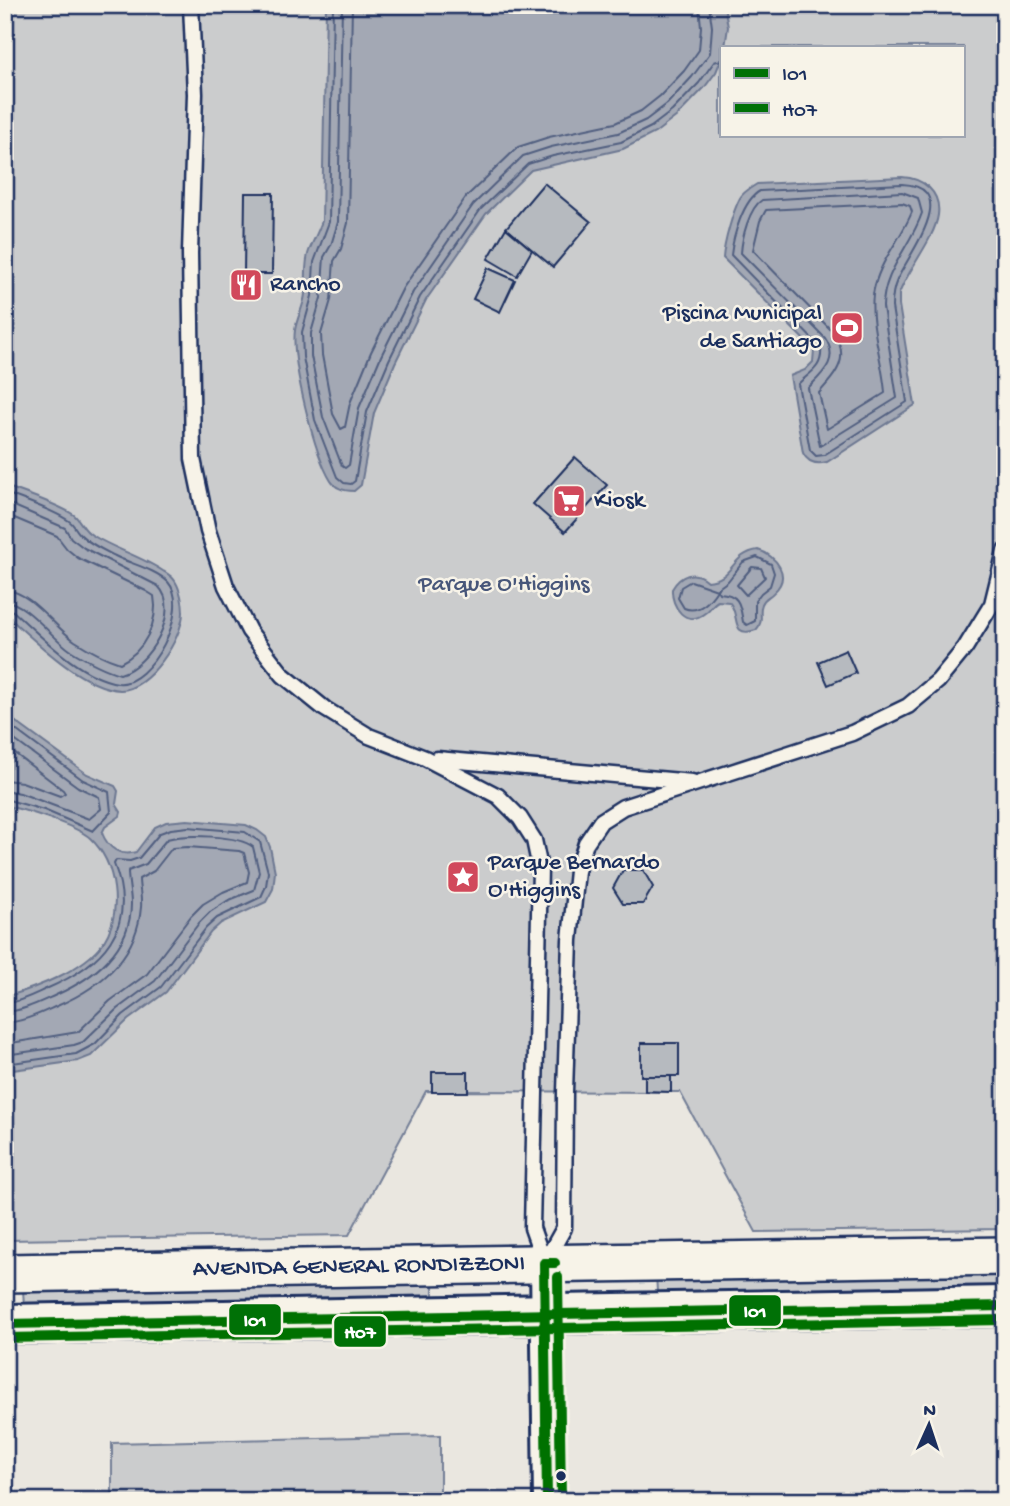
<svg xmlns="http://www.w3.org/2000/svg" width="1010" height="1506" font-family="'Gochi Hand',sans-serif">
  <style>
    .green { fill: #cbcccd; stroke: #737e96; stroke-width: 2; fill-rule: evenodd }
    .water { fill: #a3a8b4; stroke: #6d7892; stroke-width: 2 }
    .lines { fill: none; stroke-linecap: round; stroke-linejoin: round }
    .shore { stroke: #515f80; stroke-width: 2 }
    .building { fill: #b6babf; stroke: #1b2f5e; stroke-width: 2 }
    .lane-casing { stroke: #1b2f5e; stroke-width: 19 }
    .street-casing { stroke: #1b2f5e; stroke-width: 32 }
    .secondary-casing { stroke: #1b2f5e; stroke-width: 42 }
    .primary-casing { stroke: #1b2f5e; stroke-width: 44 }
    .lane { stroke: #f7f3e8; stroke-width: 14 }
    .street { stroke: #f7f3e8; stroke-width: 26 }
    .secondary { stroke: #f7f3e8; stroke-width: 37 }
    .primary { stroke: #f7f3e8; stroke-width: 38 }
    .bus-1-casing { stroke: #f7f3e8; stroke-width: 16 }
    .bus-2-casing { stroke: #f7f3e8; stroke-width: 16 }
    .bus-1 { stroke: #007106; stroke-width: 10 }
    .bus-2 { stroke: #007106; stroke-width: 10 }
    .bus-dot { fill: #1b2f5e; stroke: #f7f3e8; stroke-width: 2.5 }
    .labels { text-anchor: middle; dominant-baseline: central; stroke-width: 5; stroke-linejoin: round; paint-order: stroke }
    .poi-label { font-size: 24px; fill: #1b2f5e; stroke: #f7f3e8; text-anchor: start }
    .park-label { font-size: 24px; fill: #47567a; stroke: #f7f3e8 }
    .street-label { font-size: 24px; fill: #1b2f5e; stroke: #f7f3e8 }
    .line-badge { stroke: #f7f3e8; stroke-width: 2.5 }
    .badge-label { font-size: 19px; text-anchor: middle; font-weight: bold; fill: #fff }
  </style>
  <rect width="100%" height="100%" fill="#eae7e0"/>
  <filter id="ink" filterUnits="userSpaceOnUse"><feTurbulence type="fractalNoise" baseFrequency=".0143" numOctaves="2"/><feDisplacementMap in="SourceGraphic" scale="14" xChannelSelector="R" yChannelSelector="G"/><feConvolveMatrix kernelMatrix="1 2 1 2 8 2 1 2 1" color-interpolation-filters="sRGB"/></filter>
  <g filter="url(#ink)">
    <g class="green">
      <path d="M5,5H1005V1229L756,1232L680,1092L426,1091L349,1235L5,1240ZM721,47H963V135H721Z"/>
      <path d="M1005,1269V1289L657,1292L656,1273Z"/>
      <path d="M433,1280V1300L24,1308L23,1288Z"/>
      <path d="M440,1435V1501H112V1443Z"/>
    </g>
    <g class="water">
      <path d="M326,5H724L728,27L725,47H721V60L716,72L704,88L677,116L655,133L623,149L531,170L486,214L426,300L395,363L374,413L361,485L354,491C344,491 336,489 331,481C314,454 291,360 295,330C297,317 304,306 305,294C307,280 304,264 309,251C313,241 318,232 322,221Z"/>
      <path d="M902,177C923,178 941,192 938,215C935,238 908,269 899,294V305L915,405L827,462C816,465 808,463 803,453L790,376L805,370L813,362L814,350L723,258C724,243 733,211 740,198C744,191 751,188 757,184Z"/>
      <path d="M5,486C24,493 58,504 74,515C81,521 83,530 92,535C114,549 141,556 163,571C168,574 172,576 175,581C180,589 183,602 183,612C183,638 148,691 120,690C81,688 33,639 5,614Z"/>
      <path d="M758,550C776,555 792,576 774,592C770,597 765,597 762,604C758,614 765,620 756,630C729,639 741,614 729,602L718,601C712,604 710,610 705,613C686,628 671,607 672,589C680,575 694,569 707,581C734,580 730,554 758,550Z"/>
      <path d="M5,714L87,774L115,786L118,791L116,804L121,812L120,816L105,827L102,833C108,848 120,857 136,852L155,827L166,822L187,820L246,825L257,830L266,837L270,847L275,872L273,889L266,902L221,923L211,932L166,992L128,1020L91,1056L78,1061L5,1071V997C36,988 84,970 103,943C123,913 117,863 90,838C77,826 24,809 5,806Z"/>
    </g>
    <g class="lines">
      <g class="shore">
        <path d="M333,5L329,222L314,262L312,296L302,332L303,357L315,420L337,477L344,483L351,484L355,481L367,412L389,360L420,297L481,209L528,164L553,156L621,142L651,127L672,111L699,83L714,62L721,60"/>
        <path d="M342,5L338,222L331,245L324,257L321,298L311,333V356L323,417L342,466L345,468L349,465L359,408L381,356L413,292L473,205L523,156L551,147L618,133L646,120L667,104L692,77L710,53L712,27L709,5"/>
        <path d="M352,5L348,223L341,249L334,261L331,300L321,334L322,355L333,414L341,429L345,427L350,403L371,352L403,288L466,197L518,147L549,137L615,123L641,111L660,96L684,71L699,50L701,27L699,5"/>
        <path d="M902,184C963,187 908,255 897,280C893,289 892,297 892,307L907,402L824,455L816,456L810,450L798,384C810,372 823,368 821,348L731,255C733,237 743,200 760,191Z"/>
        <path d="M902,192L918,198L922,213C911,246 883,271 883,307L897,398L820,446L808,388C822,374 840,360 825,338L741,253C742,238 749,208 762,200Z"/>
        <path d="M902,203L910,206L912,212C902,237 882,258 875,285C866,315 883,361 885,393L827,429L819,393C836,374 852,357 832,331L753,250L760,221L766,210Z"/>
        <path d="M5,493C24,500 53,510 69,521C74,524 75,529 79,533C88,543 103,550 115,556C131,564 155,569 168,582C192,609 150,687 118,683C79,677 41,636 13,611L5,609"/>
        <path d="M5,502L65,528L71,538L84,548L158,586C183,611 148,667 120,674C102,669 86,660 70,650C52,638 26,602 5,601"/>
        <path d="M5,514L57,536L67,549L78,558L146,591L154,596C159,622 144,652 120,663C104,658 89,650 75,641C54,627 31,591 5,590"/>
        <path d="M757,557L771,564L774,573L770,586L761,593L755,601V621L747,625L743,622C740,605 740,594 719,593L717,589L728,581L743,562Z"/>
        <path d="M752,567L761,568L765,577L746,595L737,585Z"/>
        <path d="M691,581L717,590C710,601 699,614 684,608L678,598L681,587Z"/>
        <path d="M5,722L83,780L109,792L111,812L93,831L44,810L5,799"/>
        <path d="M5,733L78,787L99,797L101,809L89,819L20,793L5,790"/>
        <path d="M5,746L63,790L65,793L60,796L22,782L5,780"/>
        <path d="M5,1004C20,1002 33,995 46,989C102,965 139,928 114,864L116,860L130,861L139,858L160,833L171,829L188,827L245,832L260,842L268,872L266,886L261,897L217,918L206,928L161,987L123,1015L95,1044L76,1054L5,1064"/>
        <path d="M5,1012C23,1011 40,1002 56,995C94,978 131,949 131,904C131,893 128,882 128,871L146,864L167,839C185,834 239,835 253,847L259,872L254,890L227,901L210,912L199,923L155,981L117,1009L83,1042L74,1045L5,1055"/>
        <path d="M5,1023C23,1022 41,1013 57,1006C101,987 137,957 141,907C142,898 139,888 139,879L154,871L172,848L188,847L239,851L244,853L249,872L247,882L223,892L203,904L191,916L147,974L110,1001L78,1032L5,1044"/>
      </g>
    </g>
    <g class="building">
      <path d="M544,183L591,222L553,267L506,228Z"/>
      <path d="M245,193H273L272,274H244Z"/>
      <path d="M506,228L532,250L517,276L488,259Z"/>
      <path d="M488,268L515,280L500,312L473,299Z"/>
      <path d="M575,457L607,485L565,532L533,504Z"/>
      <path d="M846,650L856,673L828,685L818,662Z"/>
      <path d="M623,870H643L653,887L643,904H623L613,888Z"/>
      <rect x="641" y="1043" width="38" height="33"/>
      <rect x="432" y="1072" width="36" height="20"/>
      <path d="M645,1076H671V1092L645,1091Z"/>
    </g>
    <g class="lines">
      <defs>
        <g id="lane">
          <path d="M191,5L195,94L190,253L193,459L208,531L226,586L249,631L283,675L325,709L369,736L425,758L498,796L520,818L534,840L540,868L532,1228L544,1262"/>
          <path d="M437,759L692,782"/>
          <path d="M545,1262L564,1228L565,1092L570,940L577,871L586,843L601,821L623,807L852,733L908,706L938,681L965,648L992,604L1005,551"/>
        </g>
        <path id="street" d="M544,1263L547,1501"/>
        <g id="secondary">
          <path id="s1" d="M5,1273L1005,1256"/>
        </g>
        <path id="primary" d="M5,1324L1005,1306"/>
      </defs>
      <use href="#lane" class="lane-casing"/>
      <use href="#street" class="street-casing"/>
      <use href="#secondary" class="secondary-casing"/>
      <use href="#primary" class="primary-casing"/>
      <use href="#lane" class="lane"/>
      <use href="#street" class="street"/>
      <use href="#secondary" class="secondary"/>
      <use href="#primary" class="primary"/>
      <defs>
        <g id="bus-1">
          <path d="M5,1324L1005,1306"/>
          <path d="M547,1501L544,1263H555"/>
        </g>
        <g id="bus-2">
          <path d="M558,1277L561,1501"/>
          <path d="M5,1338L1005,1320"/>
        </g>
      </defs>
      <use href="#bus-1" class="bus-1-casing"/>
      <use href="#bus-2" class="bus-2-casing"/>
      <use href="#bus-1" class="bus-1"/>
      <use href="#bus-2" class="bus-2"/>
    </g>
  </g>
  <defs>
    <symbol id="restaurant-square" viewBox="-11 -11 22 22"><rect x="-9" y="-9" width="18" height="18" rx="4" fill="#d1495b" stroke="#f7f3e8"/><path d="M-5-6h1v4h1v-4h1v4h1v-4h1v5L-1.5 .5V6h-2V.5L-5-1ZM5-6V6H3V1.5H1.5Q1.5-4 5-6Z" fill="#fff"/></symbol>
    <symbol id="stadium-square" viewBox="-11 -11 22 22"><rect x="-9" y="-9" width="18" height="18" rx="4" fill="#d1495b" stroke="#f7f3e8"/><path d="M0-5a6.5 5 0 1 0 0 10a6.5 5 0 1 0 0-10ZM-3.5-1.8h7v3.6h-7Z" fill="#fff"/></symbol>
    <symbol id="supermarket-square" viewBox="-11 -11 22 22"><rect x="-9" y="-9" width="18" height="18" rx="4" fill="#d1495b" stroke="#f7f3e8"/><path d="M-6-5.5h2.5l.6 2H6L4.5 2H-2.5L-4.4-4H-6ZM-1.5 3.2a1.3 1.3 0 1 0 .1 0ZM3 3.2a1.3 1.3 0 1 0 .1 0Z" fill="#fff"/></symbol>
    <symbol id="sight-square" viewBox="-11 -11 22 22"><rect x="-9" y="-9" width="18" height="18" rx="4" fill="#d1495b" stroke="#f7f3e8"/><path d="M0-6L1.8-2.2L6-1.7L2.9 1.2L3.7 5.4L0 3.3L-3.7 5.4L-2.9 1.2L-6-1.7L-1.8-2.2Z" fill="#fff"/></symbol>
  </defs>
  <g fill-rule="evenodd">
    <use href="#restaurant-square" x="227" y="266" width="38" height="38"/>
    <use href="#stadium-square" x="828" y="309" width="38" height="38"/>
    <use href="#supermarket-square" x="550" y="482" width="38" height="38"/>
    <use href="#sight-square" x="444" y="858" width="38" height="38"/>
  </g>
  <circle class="bus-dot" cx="561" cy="1476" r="6"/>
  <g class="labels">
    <g class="poi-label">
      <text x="270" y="285">Rancho</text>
      <text x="822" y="314" text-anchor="end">Piscina Municipal<tspan x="822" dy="28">de Santiago</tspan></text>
      <text x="594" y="501">Kiosk</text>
      <text x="488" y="863">Parque Bernardo<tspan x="488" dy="28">O'Higgins</tspan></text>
    </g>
    <g class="park-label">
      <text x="504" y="585">Parque O'Higgins</text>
    </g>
    <g class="street-label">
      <text stroke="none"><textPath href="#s1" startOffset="354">AVENIDA GENERAL RONDIZZONI</textPath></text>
    </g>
  </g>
  <g class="line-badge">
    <rect x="728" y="1294" width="54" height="33" rx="7" fill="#007106"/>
    <rect x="228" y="1303" width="54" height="33" rx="7" fill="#007106"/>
    <rect x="333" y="1315" width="54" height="33" rx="7" fill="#007106"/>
  </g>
  <g class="badge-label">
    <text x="755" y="1317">I01</text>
    <text x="255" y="1326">I01</text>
    <text x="360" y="1338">H07</text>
  </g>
  <rect width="1010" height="1506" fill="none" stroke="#f7f3e8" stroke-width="28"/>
  <rect x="14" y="14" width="982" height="1478" fill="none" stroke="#1b2f5e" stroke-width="2.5" filter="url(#ink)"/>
  <rect x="720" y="46" width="245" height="91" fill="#f7f3e8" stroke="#9fa5b1" stroke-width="2"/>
  <rect x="734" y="68" width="35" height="10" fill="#007106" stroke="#9fa5b1" stroke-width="2"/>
  <text x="782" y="80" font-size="21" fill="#1b2f5e">I01</text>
  <rect x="734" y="103" width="35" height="10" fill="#007106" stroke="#9fa5b1" stroke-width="2"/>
  <text x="782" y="116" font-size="21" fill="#1b2f5e">H07</text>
  <g transform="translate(929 1425) rotate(3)" stroke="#f7f3e8" stroke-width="5" paint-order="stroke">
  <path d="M0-5L12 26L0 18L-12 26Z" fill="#1b2f5e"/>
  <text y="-10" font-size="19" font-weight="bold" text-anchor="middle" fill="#1b2f5e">N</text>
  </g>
</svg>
